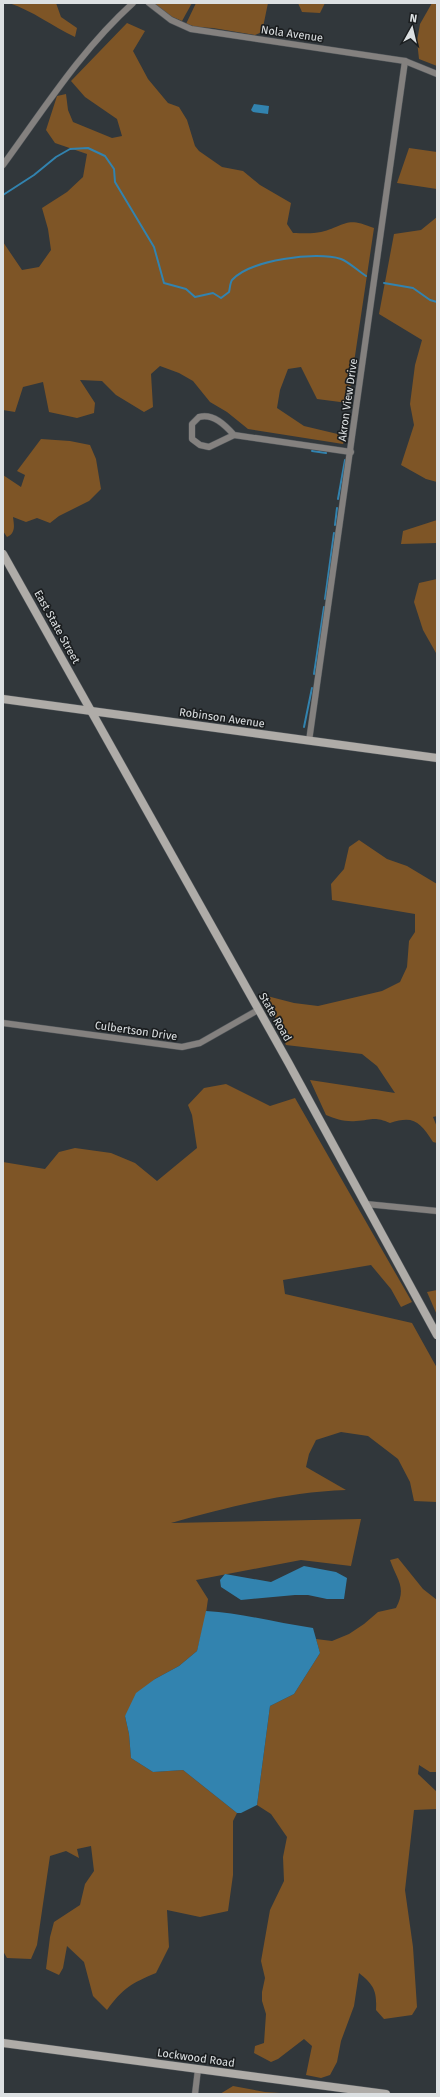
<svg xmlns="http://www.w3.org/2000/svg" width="440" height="2097" font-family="'Fira Sans',sans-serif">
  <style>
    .green { fill: #7e5526 }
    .water { fill: #3283af }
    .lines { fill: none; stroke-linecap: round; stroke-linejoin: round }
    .stream { stroke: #3283af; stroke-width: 2 }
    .street-casing { stroke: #505559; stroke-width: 7 }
    .secondary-casing { stroke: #505559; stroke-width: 9 }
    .street { stroke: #84817f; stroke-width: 6 }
    .secondary { stroke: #afaca8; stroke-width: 8 }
    .labels { text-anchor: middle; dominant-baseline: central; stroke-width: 3.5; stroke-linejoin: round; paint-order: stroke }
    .street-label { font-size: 11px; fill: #dce0e2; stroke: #1b1e20 }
  </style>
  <rect width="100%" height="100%" fill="#31373b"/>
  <g class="green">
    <path d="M9,3H56L61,17L77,28L75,37C52,26 33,11 9,3Z"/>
    <path d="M153,3H192L182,21L170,16Z"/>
    <path d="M196,3H268L262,32L255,35L213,28L196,27L186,24Z"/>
    <path d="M298,3H325L320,13L302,12Z"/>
    <path d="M432,3H437V66L419,59L417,41L420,24Z"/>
    <path d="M127,23L145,31L133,51L148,79L168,103L179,107L187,120L195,146L199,151L222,167L243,171L260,185L291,203L287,224L293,233C301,233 312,234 321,232C347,225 345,216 374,228L348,403L317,399L301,367L288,369L280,390L277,408L304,426L346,436L343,444L248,429L227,412L210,402L193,381L179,373L160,366L151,374L153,407L144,412L116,395L102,381L80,380L95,403L94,413L77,418L49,412L43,382L23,387L15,412L3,410V242L22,270L39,267L51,250L48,229L42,208L67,192L83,177L87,154L55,143L46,130L57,96L66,94L68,110L73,122L112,138L122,136L117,119L85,97L71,81Z"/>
    <path d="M409,148L437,152V189L397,183Z"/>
    <path d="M437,217V482L426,479L401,465L414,425L410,404L415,365L422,340L379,314L394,234L421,230Z"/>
    <path d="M41,439L70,441L90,445L96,459L101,489L89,501L59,516L50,523L37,518L26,522L13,517C14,525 16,533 7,537L3,531V475L21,487L25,475L17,471Z"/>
    <path d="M437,520V543L401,544L403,531Z"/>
    <path d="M437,579V653H436L423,630L414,602L419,583Z"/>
    <path d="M359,840L387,859L407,866L437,884V1116L433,1117L437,1127V1143L433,1142C420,1122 414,1115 390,1123C374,1116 372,1120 356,1121C345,1122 336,1119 326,1115L310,1080L395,1093L377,1066L362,1054L286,1045L267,996L294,1003L318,1006L382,991L400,982L407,967L409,941L415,932V914L332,900L331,884L344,869L349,847Z"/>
    <path d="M226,1084L270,1106L295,1098L412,1302L401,1307L391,1289L371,1265L283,1280L285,1294L412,1323L437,1368V1502L414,1501L410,1482L398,1459L368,1436L341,1432L316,1440L309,1454L306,1467L346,1490C286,1492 229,1507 171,1523L361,1519L351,1566L301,1560L196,1580L208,1599L205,1620L197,1651L179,1666L155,1679L125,1716L129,1734L131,1758L153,1772L183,1770L237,1813L233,1821V1875L228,1911L200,1917L167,1910L169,1947L156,1973C132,1983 123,1988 107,2010L93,1996L84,1962L67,1946L63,1968L59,1975L46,1969L50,1937L54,1922L80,1905L85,1884L94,1871L91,1846L77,1849L79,1858L66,1851L50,1856L37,1945L31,1959L7,1958L3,1951V1162L45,1169L59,1152L75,1148L111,1153L135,1163L157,1181L197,1148L192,1115L188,1105L204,1088Z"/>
    <path d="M437,1290V1315L427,1292Z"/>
    <path d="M398,1558L423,1589L437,1600V1772H430L419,1765L418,1774L437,1792V1809L414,1810L405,1890L413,1947L417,2007L412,2015L384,2019L376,2010C377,1991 374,1985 359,1973L354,2006L341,2041L337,2062L330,2075L321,2078L306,2075L312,2046L304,2039L278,2059L271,2062L254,2053L255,2046L264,2043L266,2014L262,2001V1992L265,1978L261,1961L270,1910L284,1881L283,1857L287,1837L271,1814L257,1805L270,1706L294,1694L320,1653L316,1639L332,1641L349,1634L364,1624L378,1612L396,1608C407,1587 397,1580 390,1560Z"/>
    <path d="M233,2086L265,2092L295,2094H220Z"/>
  </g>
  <g class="water">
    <path d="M254,104L269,106L268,114L253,112L251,110Z"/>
    <path d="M304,1566L336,1572L347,1578L344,1599H327L308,1595H295L241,1600L221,1587L220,1580L225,1574L271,1582Z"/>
    <path d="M206,1611C242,1613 277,1623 313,1628L320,1653L294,1694L270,1706L257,1805L241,1813H237L183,1770L153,1772L131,1758L129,1734L125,1716L136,1693L155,1679L179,1666L197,1651Z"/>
  </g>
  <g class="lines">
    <g class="stream">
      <path d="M3,195L34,175L56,157L70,149L88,148L105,156L114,169L115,182L154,247L164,283L186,289L195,297L213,293L221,298L229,292C230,288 230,283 232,280C250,260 316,251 341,259C349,262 358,271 366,276"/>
      <path d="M384,283L413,288L430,300L437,302"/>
      <path d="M312,451L326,453"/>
      <path d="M338,499L345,460"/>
      <path d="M335,525L337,508"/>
      <path d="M325,599L334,533"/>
      <path d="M314,674L324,607"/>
      <path d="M304,727L312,688"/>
    </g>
    <defs>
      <g id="street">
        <path d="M149,3L171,20L191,29L405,61L437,74"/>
        <path d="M3,165C44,109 81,50 133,3"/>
        <path d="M234,435C225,425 213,413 199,417L192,424V439L200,445L209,447L234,435L351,452"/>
        <path d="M309,741L405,61"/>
        <path d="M3,1023L182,1047L200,1043L258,1010"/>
        <path d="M366,1204L437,1211"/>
        <path d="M195,2094L198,2069"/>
      </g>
      <g id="secondary">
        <path d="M3,554L288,1062L437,1335"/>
        <path d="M3,699L437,758"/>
        <path d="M3,2043L386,2094"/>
      </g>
    </defs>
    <use href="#street" class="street-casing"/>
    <use href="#secondary" class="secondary-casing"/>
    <use href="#street" class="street"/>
    <use href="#secondary" class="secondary"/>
  </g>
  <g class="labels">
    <g class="street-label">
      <text transform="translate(292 34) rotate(8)">Nola Avenue</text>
      <text transform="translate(348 400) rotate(-82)">Akron View Drive</text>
      <text transform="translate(57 627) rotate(61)">East State Street</text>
      <text transform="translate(222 718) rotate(8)">Robinson Avenue</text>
      <text transform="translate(275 1017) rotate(60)">State Road</text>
      <text transform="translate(136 1031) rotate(8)">Culbertson Drive</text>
      <text transform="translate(196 2058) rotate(8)">Lockwood Road</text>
    </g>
  </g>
  <rect width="440" height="2097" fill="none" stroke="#dce0e2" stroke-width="8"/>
  <g transform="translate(412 28) rotate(8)" stroke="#1b1e20" stroke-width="3" paint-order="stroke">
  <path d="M0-3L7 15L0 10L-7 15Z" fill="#dce0e2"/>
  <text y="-6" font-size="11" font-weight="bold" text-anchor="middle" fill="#dce0e2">N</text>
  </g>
</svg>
